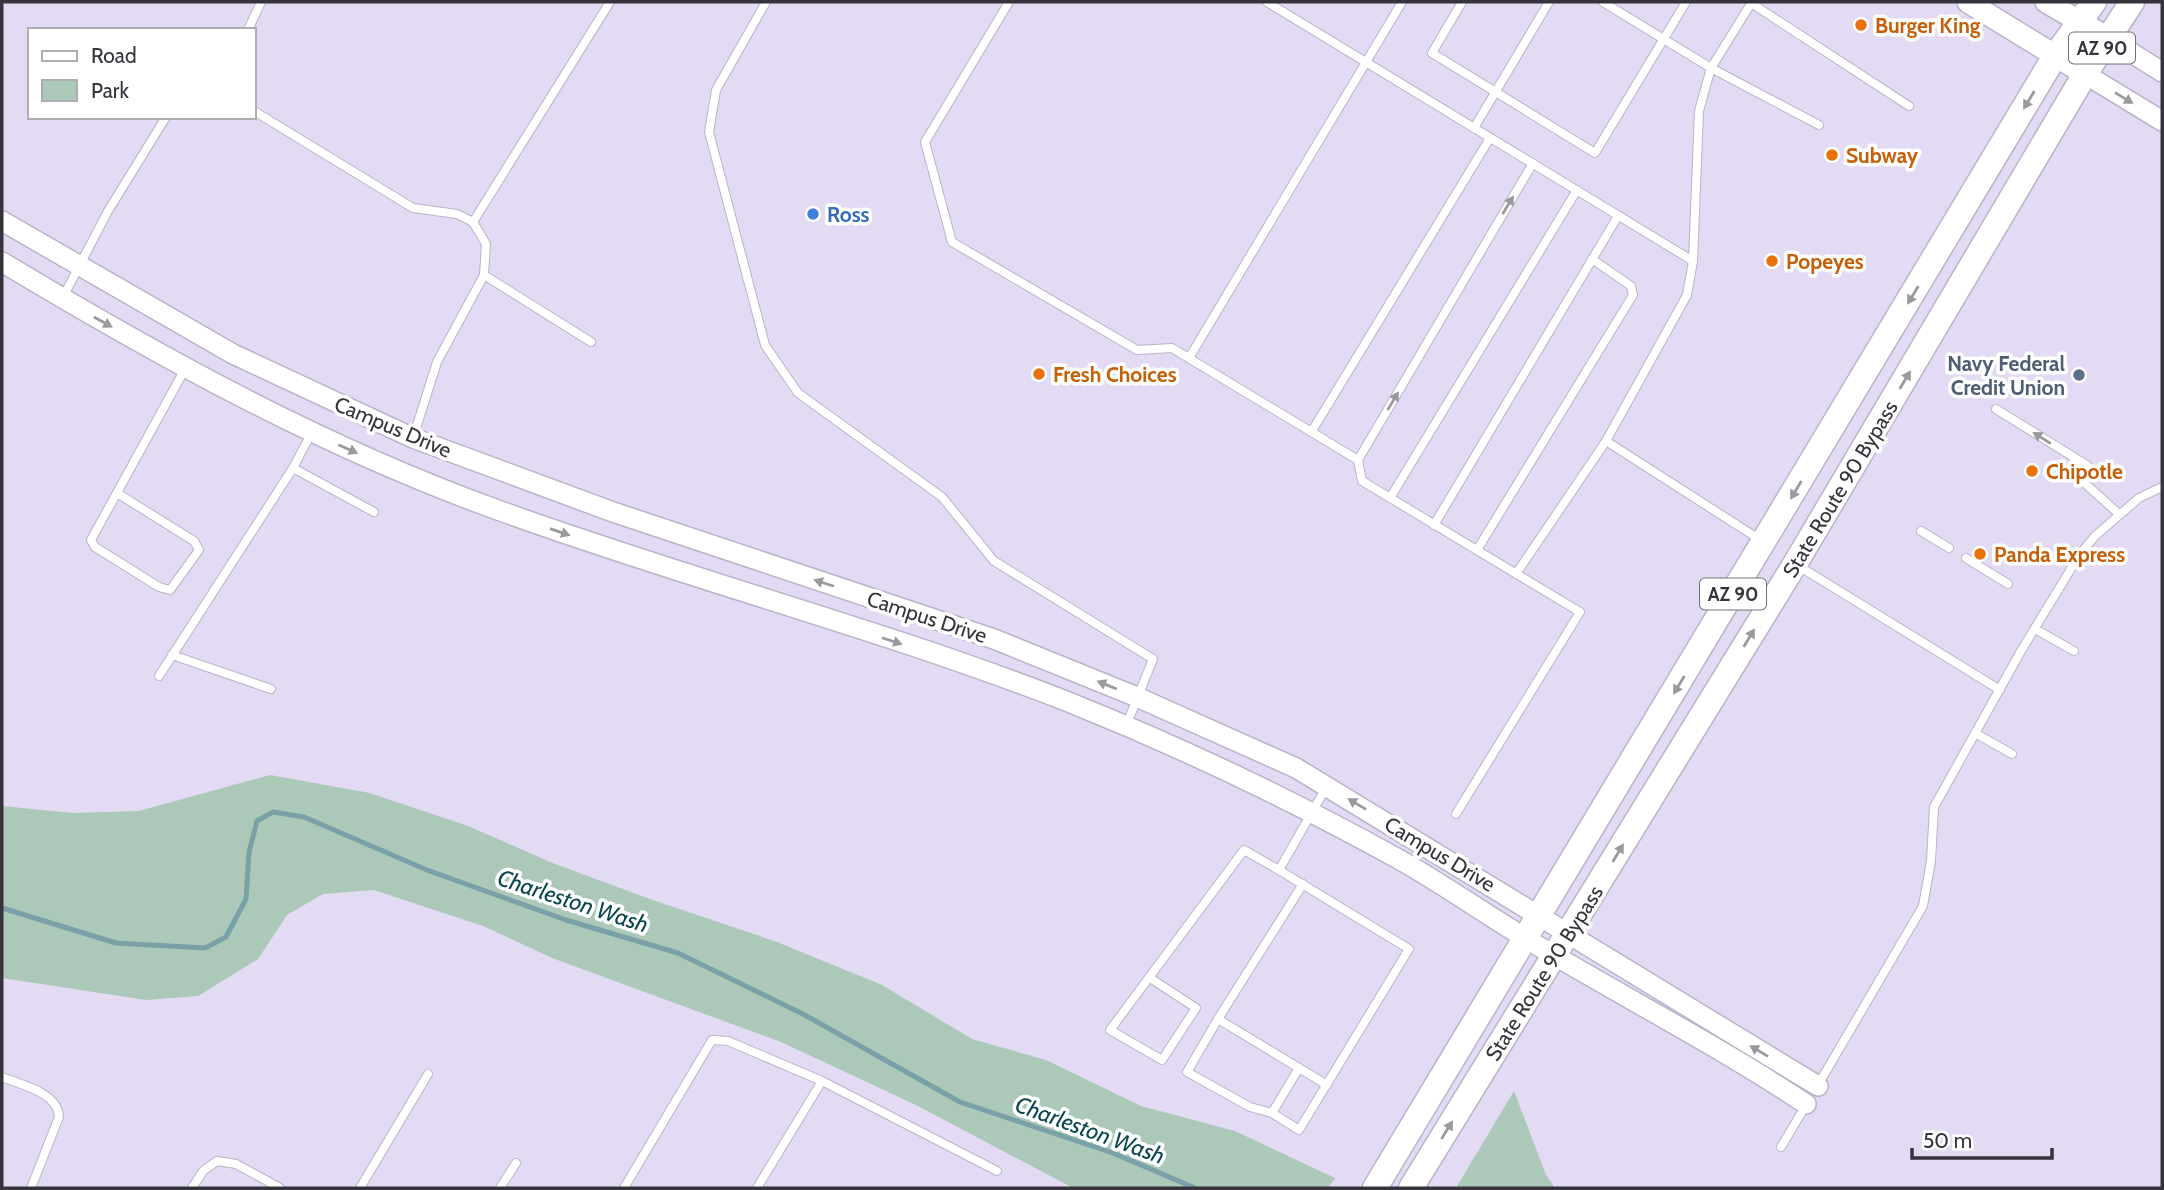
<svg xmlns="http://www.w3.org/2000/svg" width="2164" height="1190" font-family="Cabin,sans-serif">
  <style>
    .green { fill: #abc8b9 }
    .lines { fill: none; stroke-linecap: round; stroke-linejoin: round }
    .stream { stroke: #79a1a7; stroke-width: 5 }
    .service-casing { stroke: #bab3ca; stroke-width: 10 }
    .tertiary-casing { stroke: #bab3ca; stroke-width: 22 }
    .secondary-casing { stroke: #bab3ca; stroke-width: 24 }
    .trunk-casing { stroke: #bab3ca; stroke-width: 27 }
    .service { stroke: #fff; stroke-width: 8 }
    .tertiary { stroke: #fff; stroke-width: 19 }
    .secondary { stroke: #fff; stroke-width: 21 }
    .trunk { stroke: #fff; stroke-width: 24 }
    .oneway { fill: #9a999e }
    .food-dot { fill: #e8710a; stroke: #fff; stroke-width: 2.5 }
    .shop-dot { fill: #3f7fe0; stroke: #fff; stroke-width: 2.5 }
    .service-dot { fill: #5c6f8a; stroke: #fff; stroke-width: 2.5 }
    .labels { text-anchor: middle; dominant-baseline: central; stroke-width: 7; stroke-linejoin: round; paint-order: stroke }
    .shield { fill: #fff; stroke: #727076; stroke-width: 2 }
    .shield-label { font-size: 19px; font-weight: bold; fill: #36333c }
    .food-label { font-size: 21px; font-weight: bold; fill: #c56008; stroke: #fff; text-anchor: start }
    .shop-label { font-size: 21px; font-weight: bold; fill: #366cbe; stroke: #fff; text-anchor: start }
    .service-label { font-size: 21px; font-weight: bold; fill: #4e5e75; stroke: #fff; text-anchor: end }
    .street-label { font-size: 21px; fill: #36333c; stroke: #fff }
    .water-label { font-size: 23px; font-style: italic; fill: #09474f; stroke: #fff }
  </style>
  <rect width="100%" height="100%" fill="#e2dbf3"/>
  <g class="green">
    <path d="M270,775L370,793L468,826L555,864L650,899L777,942L882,985L972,1039L1046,1060L1141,1106L1235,1131L1335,1178L1328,1188H1073L918,1106L781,1042L552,958L483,926L374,890L323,894L287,915L258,959L198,996L146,1000L2,978V806L73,813L139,811Z"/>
    <path d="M1514,1091L1546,1175L1555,1188H1456Z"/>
  </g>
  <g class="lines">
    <path class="stream" d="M2,908L116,943L205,948L226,937L246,899L249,852L257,821L273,812L304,817L427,870L566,920L678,953L803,1014L960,1102L1113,1153L1195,1188"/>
    <defs>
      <g id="service">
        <path d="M766,2L716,90L709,132L765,345L798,393L942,497L994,561L1153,659L1126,726"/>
        <path d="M1009,2L925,142L952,242L1137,350L1172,348L1358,460L1362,481L1580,612L1456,814"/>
        <path d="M1267,2L1693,261"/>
        <path d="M1462,2L1432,53L1595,153L1686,2"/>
        <path d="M1603,2L1711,68L1819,125"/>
        <path d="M1751,3L1909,106"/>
        <path d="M248,30L261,2"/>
        <path d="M254,111L413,208L457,214L473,222L486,244L484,275L437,362L413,438"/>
        <path d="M1474,128L1549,2"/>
        <path d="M473,222L610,2"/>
        <path d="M484,275L591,342"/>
        <path d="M62,299L108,211L166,117"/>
        <path d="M1189,358L1402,2"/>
        <path d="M1996,409L2088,466"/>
        <path d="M1312,431L1490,138"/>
        <path d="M1606,441L1762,541"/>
        <path d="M1358,460L1533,163"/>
        <path d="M293,468L374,512"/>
        <path d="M2079,478L2119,514"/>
        <path d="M117,493L194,541L199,550L170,590L159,587L95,547L91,540L185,369"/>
        <path d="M1390,498L1577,190"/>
        <path d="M1434,525L1618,216"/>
        <path d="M1921,531L1949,548"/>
        <path d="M1477,550L1633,295L1631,286L1592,259"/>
        <path d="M1966,558L2008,584"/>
        <path d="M1797,565L2000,690"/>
        <path d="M1516,574L1606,441L1687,295L1693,261L1699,111L1711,68L1752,2"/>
        <path d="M2035,629L2074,651"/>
        <path d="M172,655L271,689"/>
        <path d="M159,676L293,468L312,432"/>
        <path d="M1975,733L2012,754"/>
        <path d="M1150,978L1196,1008L1162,1060L1110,1030L1244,850L1279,870"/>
        <path d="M1218,1019L1303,884"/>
        <path d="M1299,1068L1327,1085"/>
        <path d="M2,1077C21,1085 58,1092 59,1117L31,1188"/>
        <path d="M1818,1085L1923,906L1931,861L1934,807L2021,651L2080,554L2095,536L2139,498L2162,487"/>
        <path d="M1272,1113L1250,1107L1187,1072L1218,1019L1299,1068L1272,1113L1299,1130L1409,949L1279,870L1327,786"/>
        <path d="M1781,1147L1806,1105"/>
        <path d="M192,1188L203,1171L217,1161L236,1164L280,1188"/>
        <path d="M360,1188L428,1074"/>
        <path d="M500,1188L516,1163"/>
        <path d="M624,1188L712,1040L728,1041L822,1081L997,1171"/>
        <path d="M757,1188L822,1081"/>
      </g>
      <g id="tertiary">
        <path d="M2108,38L2162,72"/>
        <path d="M2085,74L2162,121"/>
        <path d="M2,221L233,354L413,438L613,512L994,639L1137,697L1296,768L1818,1086"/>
        <path d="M2,262C160,357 321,446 495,509C684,578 879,628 1066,701C1181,747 1294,801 1402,861C1451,889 1498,923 1547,951C1633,1002 1723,1049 1806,1104"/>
      </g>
      <g id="secondary">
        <path d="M1968,2L2085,74"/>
        <path d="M2046,2L2108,38"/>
      </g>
      <g id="trunk">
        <path d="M1375,1188L2055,56L2094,2"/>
        <path d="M1411,1188L1795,564L2085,74L2132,2"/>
      </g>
    </defs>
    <use href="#service" class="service-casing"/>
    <use href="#tertiary" class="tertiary-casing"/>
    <use href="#secondary" class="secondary-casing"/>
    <use href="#trunk" class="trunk-casing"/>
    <use href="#service" class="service"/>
    <use href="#tertiary" class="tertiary"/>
    <use href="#secondary" class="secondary"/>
    <use href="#trunk" class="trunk"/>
  </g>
  <defs><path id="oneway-solid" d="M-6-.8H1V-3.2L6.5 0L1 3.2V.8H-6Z" transform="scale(1.75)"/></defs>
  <g class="oneway">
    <use href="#oneway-solid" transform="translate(2124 98) rotate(31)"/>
    <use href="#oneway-solid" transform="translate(2029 100) rotate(121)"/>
    <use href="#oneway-solid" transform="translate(1508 205) rotate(-59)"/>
    <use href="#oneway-solid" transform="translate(1913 295) rotate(121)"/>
    <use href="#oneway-solid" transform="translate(103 322) rotate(29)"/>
    <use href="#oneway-solid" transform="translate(1905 380) rotate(-59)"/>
    <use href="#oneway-solid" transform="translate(1393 401) rotate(-59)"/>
    <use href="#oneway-solid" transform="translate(2042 438) rotate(-148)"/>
    <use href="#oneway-solid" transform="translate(348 449) rotate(24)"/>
    <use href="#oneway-solid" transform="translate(1796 490) rotate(121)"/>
    <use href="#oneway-solid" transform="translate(560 532) rotate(19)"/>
    <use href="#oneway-solid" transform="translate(824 583) rotate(-162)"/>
    <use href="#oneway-solid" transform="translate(1749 638) rotate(-59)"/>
    <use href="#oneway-solid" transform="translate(892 641) rotate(18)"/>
    <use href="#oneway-solid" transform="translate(1107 685) rotate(-158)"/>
    <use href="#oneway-solid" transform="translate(1679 685) rotate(121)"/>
    <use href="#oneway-solid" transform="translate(1357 804) rotate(-149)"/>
    <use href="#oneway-solid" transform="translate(1618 853) rotate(-59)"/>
    <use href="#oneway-solid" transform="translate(1759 1051) rotate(-149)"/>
    <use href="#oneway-solid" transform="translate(1447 1130) rotate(-58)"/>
  </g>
  <g class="food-dot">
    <circle cx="1861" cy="25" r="7"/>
    <circle cx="1832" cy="155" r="7"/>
    <circle cx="1772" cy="261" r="7"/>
    <circle cx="1039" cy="374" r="7"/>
    <circle cx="2032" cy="471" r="7"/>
    <circle cx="1980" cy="554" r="7"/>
  </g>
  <circle class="shop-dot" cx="813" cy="214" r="7"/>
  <circle class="service-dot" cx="2079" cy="375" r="7"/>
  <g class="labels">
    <g class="shield">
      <rect x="2069" y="32.5" width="66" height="31" rx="5"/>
      <rect x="1700" y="578.5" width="66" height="31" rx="5"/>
    </g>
    <g class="shield-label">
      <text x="2102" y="48">AZ 90</text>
      <text x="1733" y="594">AZ 90</text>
    </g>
    <g class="food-label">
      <text x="1875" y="25">Burger King</text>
      <text x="1846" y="155">Subway</text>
      <text x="1786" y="261">Popeyes</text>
      <text x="1053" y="374">Fresh Choices</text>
      <text x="2046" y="471">Chipotle</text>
      <text x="1994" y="554">Panda Express</text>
    </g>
    <g class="shop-label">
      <text x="827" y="214">Ross</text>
    </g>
    <g class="service-label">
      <text x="2065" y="363">Navy Federal<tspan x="2065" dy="24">Credit Union</tspan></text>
    </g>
    <g class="street-label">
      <text transform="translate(393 427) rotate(23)">Campus Drive</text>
      <text transform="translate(1840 489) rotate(-59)">State Route 90 Bypass</text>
      <text transform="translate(927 617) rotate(18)">Campus Drive</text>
      <text transform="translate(1440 854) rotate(31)">Campus Drive</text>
      <text transform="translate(1544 973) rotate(-58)">State Route 90 Bypass</text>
    </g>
    <g class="water-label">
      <text transform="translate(573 901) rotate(18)">Charleston Wash</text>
      <text transform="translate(1090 1130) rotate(20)">Charleston Wash</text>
    </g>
  </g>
  <rect width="2164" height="1190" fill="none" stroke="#36333c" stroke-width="7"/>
  <rect x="28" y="28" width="228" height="91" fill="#ffffff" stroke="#afadb1" stroke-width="2"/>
  <rect x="42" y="51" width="35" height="10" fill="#ffffff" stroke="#afadb1" stroke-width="2"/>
  <text x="91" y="63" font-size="21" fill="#36333c">Road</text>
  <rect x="42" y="80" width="35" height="21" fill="#abc8b9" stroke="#afadb1" stroke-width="2"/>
  <text x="91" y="98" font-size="21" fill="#36333c">Park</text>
  <path d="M1912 1148v10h140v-10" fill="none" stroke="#36333c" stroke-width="3.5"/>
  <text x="1923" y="1148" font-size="21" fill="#36333c" stroke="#ffffff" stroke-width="5" paint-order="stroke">50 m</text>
</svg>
